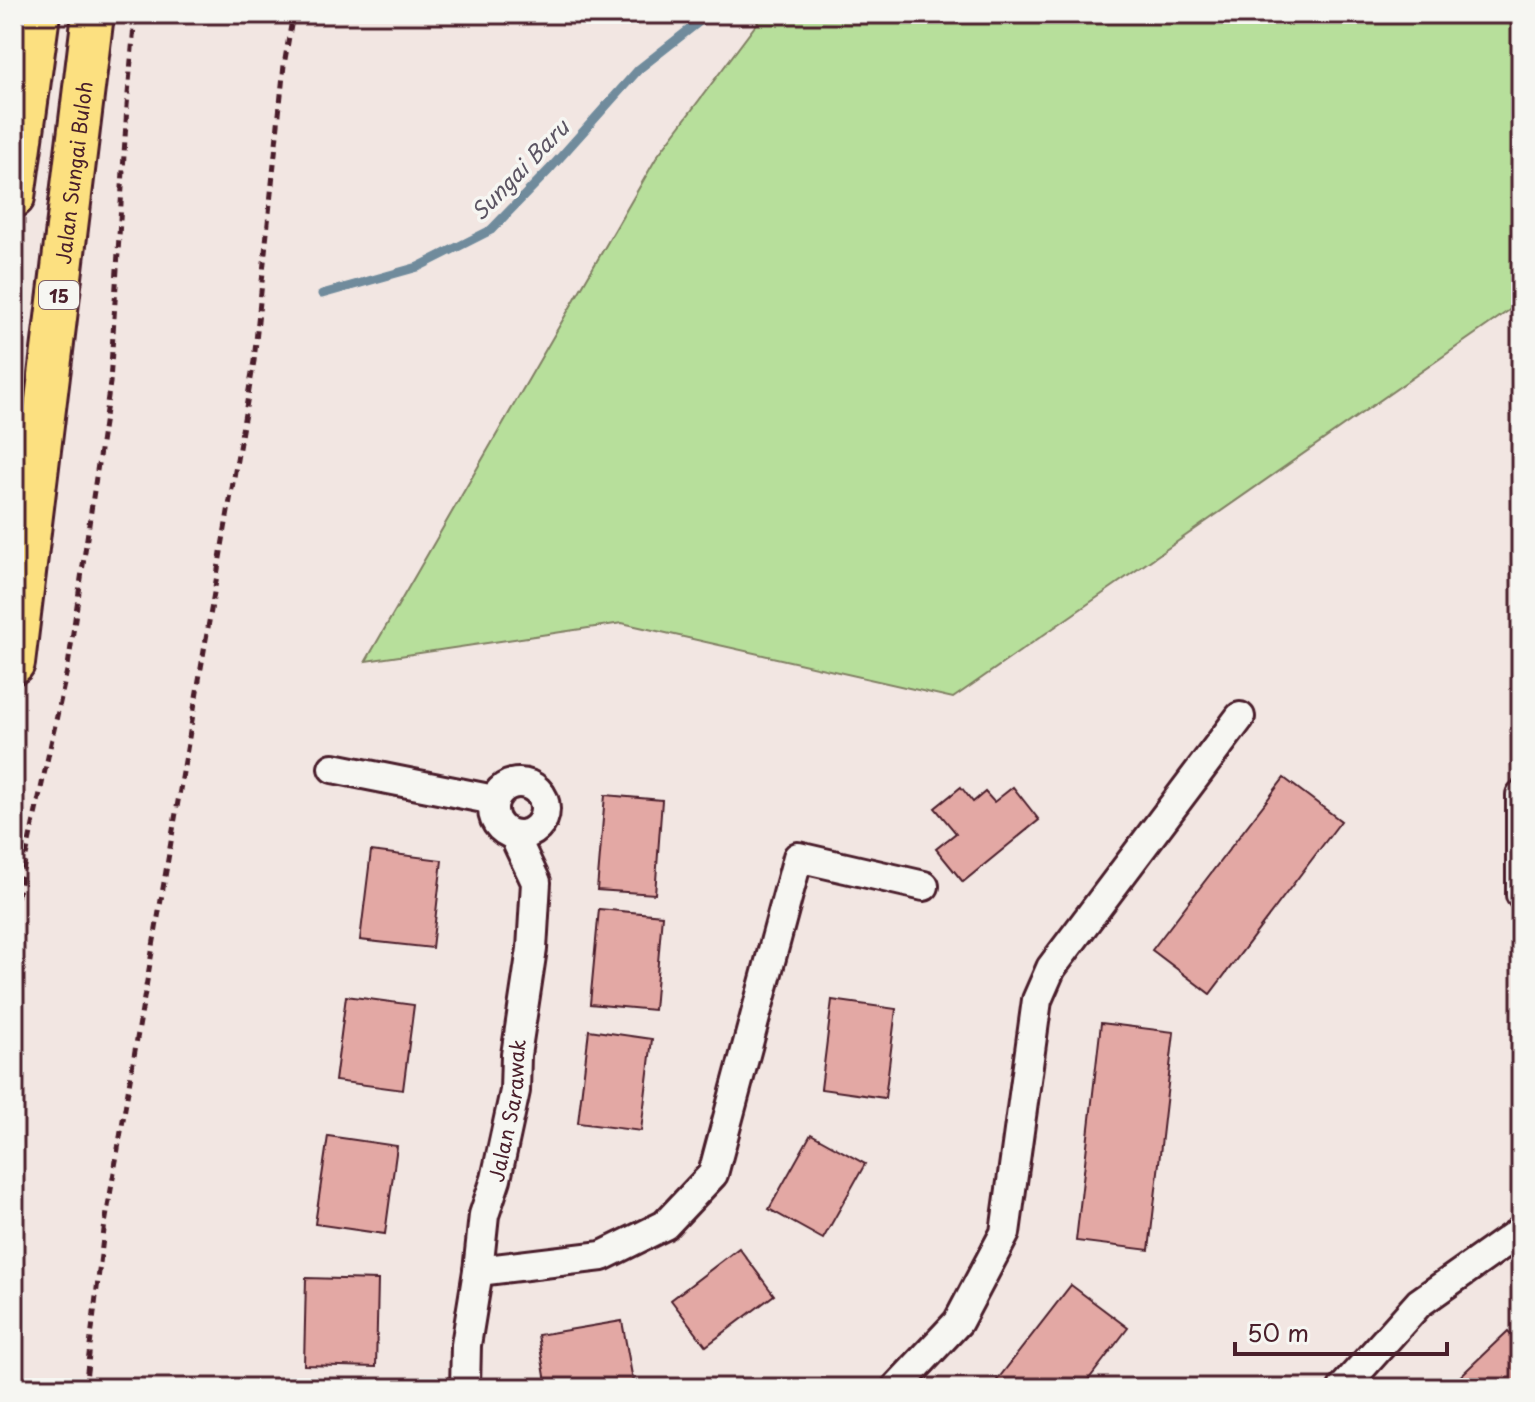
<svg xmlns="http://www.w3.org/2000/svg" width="1535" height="1402" font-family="'Playpen Sans',sans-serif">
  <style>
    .green { fill: #b7df9b; stroke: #807f63; stroke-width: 2 }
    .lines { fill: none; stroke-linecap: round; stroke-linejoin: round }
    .stream { stroke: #6f8b9c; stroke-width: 9 }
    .building { fill: #e3a8a4; stroke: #4a1f2b; stroke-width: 2 }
    .minor-casing { stroke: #4a1f2b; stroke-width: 34 }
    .highway-casing { stroke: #4a1f2b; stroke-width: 46 }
    .path { stroke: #4a1f2b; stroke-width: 5; stroke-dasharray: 8 6; stroke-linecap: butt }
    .minor { stroke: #f6f6f2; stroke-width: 28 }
    .highway { stroke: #fce080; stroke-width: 40 }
    .labels { text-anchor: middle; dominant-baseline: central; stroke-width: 7; stroke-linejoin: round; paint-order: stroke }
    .shield { fill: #f6f6f2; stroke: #7e6067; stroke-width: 2 }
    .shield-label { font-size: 18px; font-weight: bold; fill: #4a1f2b }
    .street-label { font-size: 20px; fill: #4a1f2b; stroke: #f6f6f2 }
    .water-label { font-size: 22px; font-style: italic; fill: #5c5563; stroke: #f6f6f2 }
  </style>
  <rect width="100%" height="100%" fill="#f2e6e2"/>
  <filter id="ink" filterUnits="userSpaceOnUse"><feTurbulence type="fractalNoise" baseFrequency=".0125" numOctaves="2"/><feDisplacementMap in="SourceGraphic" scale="16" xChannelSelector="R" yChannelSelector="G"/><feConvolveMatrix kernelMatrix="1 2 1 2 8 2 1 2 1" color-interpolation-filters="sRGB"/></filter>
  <g filter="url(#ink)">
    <path class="green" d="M764,14H1521V302L953,698L622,623L366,661L658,155Z"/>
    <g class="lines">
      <path class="stream" d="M322,294L418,267L491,230L549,170L639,69L709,14"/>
    </g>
    <g class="building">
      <path d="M1284,778L1341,821L1210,994L1152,950Z"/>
      <path d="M961,787L973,802L985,792L994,802L1013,787L1039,820L963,882L936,849L956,833L935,808Z"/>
      <path d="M605,795L662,800L655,894L597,890Z"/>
      <path d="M371,851L442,860L432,948L360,940Z"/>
      <path d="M599,909L662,915L654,1010L590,1004Z"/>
      <path d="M346,996L414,1005L403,1090L335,1081Z"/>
      <path d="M832,1000L896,1009L885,1098L821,1089Z"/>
      <path d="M1101,1023L1174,1032L1149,1250L1076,1241Z"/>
      <path d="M589,1030L652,1039L641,1131L578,1123Z"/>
      <path d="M811,1134L865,1164L823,1239L769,1209Z"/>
      <path d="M328,1136L397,1146L385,1234L315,1224Z"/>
      <path d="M739,1248L774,1295L706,1346L671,1300Z"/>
      <path d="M306,1278L378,1280L376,1367L304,1365Z"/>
      <path d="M1071,1285L1128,1328L1082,1388H991Z"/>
      <path d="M622,1321L634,1386L547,1388L538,1335Z"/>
      <path d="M1508,1331L1521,1344V1388H1454L1451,1385Z"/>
    </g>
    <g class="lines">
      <defs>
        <g id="minor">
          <path d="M333,768L494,800"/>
          <circle cx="519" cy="809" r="26"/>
          <path d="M1521,795V895"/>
          <path d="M478,1271L602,1256L665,1225L713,1174L798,857L924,886"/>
          <path id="s1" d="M465,1388L466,1345L478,1271L484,1215L496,1179L515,1091L516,1055L532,949L536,882L518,844L519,836"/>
          <path d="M896,1388L958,1322L1005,1233L1037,1000L1051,968L1240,717"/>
          <path d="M1343,1388L1419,1303L1521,1231"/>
        </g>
        <g id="highway">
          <path d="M14,197L39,14"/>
          <path id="s2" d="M14,663L93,14"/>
        </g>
      </defs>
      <use href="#minor" class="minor-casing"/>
      <use href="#highway" class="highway-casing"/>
      <g class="path">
        <path d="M14,911L68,666L110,383L127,106L135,14"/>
        <path d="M85,1388L104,1230L254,361L284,65L293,14"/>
      </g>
      <use href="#minor" class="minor"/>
      <use href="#highway" class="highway"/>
    </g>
  </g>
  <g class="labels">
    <rect class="shield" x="39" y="281" width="40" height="28" rx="6"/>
    <g class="shield-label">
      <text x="59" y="295">15</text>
    </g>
    <g class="street-label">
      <text stroke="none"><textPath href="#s2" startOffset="494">Jalan Sungai Buloh</textPath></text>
      <text stroke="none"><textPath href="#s1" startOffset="282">Jalan Sarawak</textPath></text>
    </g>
    <g class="water-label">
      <text transform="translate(519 169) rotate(-46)">Sungai Baru</text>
    </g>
  </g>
  <rect width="1535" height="1402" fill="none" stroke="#f6f6f2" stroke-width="48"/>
  <rect x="24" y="24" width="1487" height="1354" fill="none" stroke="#4a1f2b" stroke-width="3" filter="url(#ink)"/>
  <path d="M1235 1342v12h212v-12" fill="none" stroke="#4a1f2b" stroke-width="4"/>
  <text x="1247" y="1342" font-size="24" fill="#4a1f2b" stroke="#f6f6f2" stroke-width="6" paint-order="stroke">50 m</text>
</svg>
